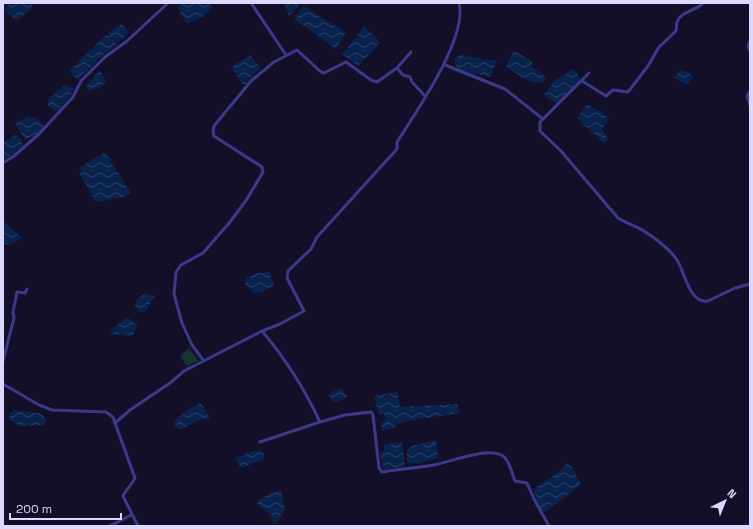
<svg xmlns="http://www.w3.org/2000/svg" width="753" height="529" font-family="'Space Grotesk',sans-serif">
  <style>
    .park { fill: #123432 }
    .water { fill: url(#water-waves) }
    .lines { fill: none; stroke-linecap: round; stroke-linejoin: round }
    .minor { stroke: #3c398a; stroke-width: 3 }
  </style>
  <defs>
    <pattern id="water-waves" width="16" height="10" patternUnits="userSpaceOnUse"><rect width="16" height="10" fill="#0a234d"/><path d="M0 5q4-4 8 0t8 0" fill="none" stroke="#2d4268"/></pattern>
  </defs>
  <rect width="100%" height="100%" fill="#140f29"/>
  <path class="park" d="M189,348L199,361L187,366L180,356Z"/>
  <g class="water">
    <path d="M11,3H32V9L17,20L3,10Z"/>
    <path d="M182,3H209L212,8L204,16L187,24L177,7Z"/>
    <path d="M284,3H301L289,16Z"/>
    <path d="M304,6L346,33L336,49L294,19Z"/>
    <path d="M122,24L129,33L117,43L108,33Z"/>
    <path d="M364,27L375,36L380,43L358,66L342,54Z"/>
    <path d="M106,35L112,37L117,45L104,54L78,80L69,71Z"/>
    <path d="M514,51L532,61V67L546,77L544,82C532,86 516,73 506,66Z"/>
    <path d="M250,55L261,68L247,80V84H242L231,67Z"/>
    <path d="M460,55L497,61L490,77L457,70L454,59Z"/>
    <path d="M573,69L581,79L558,102L556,103L544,95L553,82Z"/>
    <path d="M100,70L106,82L99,88L88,91L86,86Z"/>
    <path d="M680,70L688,72L693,76L688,85L674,78Z"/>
    <path d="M64,85L74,88L71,95L56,112L48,106V100Z"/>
    <path d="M587,104L598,111H602L609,119L602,129L608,139L604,144L577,118Z"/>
    <path d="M28,117L36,118L44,126L39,133L25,140L15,123Z"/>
    <path d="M16,135L22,140L23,146L3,161V142Z"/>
    <path d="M105,152L131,193L124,197L96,202L79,173L82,171L80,167Z"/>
    <path d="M5,223L22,238L10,245L3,244V224Z"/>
    <path d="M269,272L274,285L263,292L254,293L245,284L246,278L258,273Z"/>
    <path d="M145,294L155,296L145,312H140L135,306L137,299Z"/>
    <path d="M127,317L137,326L133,336L112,334L111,330Z"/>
    <path d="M341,388L347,397L334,403L328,394Z"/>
    <path d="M397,392L400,407L457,404L460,413L412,420L396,424L395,428L382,431L381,422L386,420L384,414L379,415L374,396Z"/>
    <path d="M201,403L210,418L199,420L180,430L174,424V421L190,408Z"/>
    <path d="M15,410L42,414L46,420L45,425L20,426L9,420L10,413Z"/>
    <path d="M436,440L438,458L415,464L407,463V450L412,446Z"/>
    <path d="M402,442L405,466L383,470L380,452L384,451V445Z"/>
    <path d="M259,449L264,454V459L241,468L235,458Z"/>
    <path d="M567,463L572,467L580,482L579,486L545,512L540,510L534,491L535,488L560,471Z"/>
    <path d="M281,490L285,510L277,522L273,524L272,516L257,504V501L271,493Z"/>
  </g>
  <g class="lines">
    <g class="minor">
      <path d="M251,3L286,55"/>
      <path d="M750,41L748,46L750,51"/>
      <path d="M445,65L505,89L543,119L589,73"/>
      <path d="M397,68L411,52"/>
      <path d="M582,81L606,96L613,90L628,92L648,66L659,47L676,31C677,27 676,25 677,22C682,10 695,12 703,3"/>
      <path d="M750,91L747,96L750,105"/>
      <path d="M543,119L540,122V131L561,151L618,218C624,222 628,223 634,226C647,231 670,249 677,260C685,272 689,304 708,301L735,288L750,284"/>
      <path d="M3,163L14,156L39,134L73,97L81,81L105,57L127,41L168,3"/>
      <path d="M262,331L280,324L304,311L287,278L288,271L311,249L317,237L397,149V142C416,112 468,38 459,3"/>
      <path d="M3,361L14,318L13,312L17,292L25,293L27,289"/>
      <path d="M204,361L192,345L182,323L174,294L176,272L181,265L203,253L230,222L247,199L263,172L262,167L214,136L213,131L214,126L251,81L274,62L297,50L321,72L324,73L346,62L371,80L377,82L397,68L403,75L410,77L412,82L425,96"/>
      <path d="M3,384L39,405L52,410L106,412L113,417L115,423L130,410L170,383L184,371L262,331C285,358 305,390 320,422L260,442"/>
      <path d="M320,422L345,415L371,412L373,415L379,468L382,472C399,469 417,468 434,465C450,462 489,446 503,456C510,461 512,474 515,481L527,483L535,501L549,526"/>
      <path d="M115,423L135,478C132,485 126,489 123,496L138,526"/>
      <path d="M110,526L131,515"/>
    </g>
  </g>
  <rect width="753" height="529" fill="none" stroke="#dcd8ff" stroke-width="8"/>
  <g transform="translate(725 501) rotate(43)" stroke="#140f29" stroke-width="3" paint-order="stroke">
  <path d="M0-3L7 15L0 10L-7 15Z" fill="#dcd8ff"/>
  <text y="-6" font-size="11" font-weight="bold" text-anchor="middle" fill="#dcd8ff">N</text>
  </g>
  <path d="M10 513v6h111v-6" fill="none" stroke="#dcd8ff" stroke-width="2"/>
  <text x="16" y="513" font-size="12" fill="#dcd8ff" stroke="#140f29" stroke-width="3" paint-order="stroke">200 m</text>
</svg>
